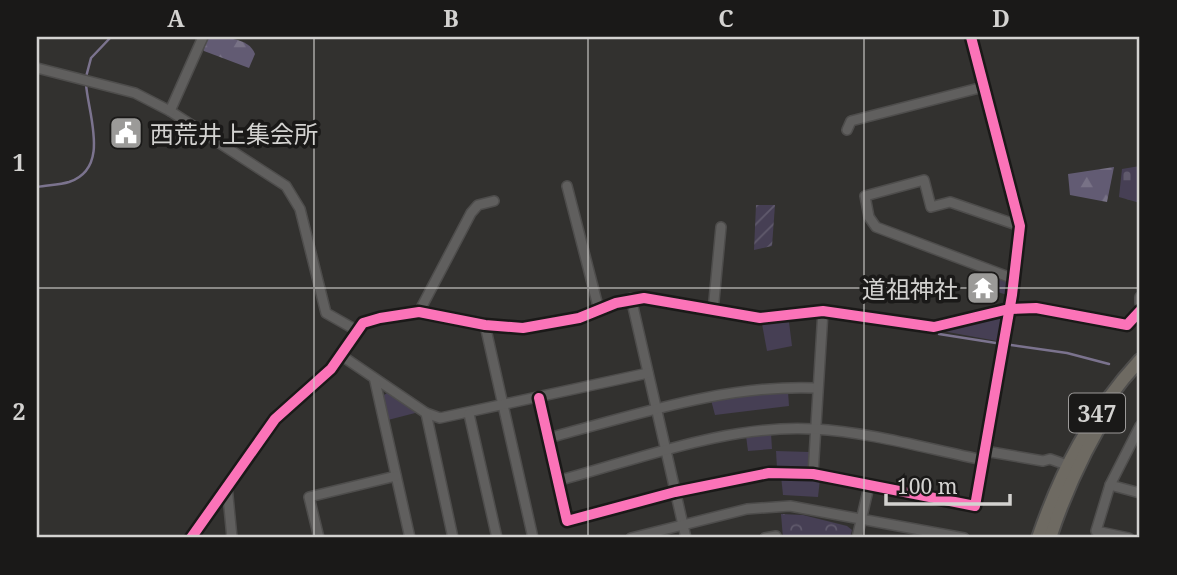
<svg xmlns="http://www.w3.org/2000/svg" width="1177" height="575" font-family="'Noto Serif','Noto Sans JP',serif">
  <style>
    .grass { fill: #463f54 }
    .forest { fill: url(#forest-firs) }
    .cemetery { fill: url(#cemetery-stones) }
    .park { fill: url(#park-crowns) }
    .garden { fill: url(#garden-furrows) }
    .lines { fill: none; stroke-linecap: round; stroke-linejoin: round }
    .stream { stroke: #7b738e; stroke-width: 2.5 }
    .minor-casing { stroke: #4e4d4c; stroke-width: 12 }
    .highway-casing { stroke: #4e4d4c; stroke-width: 16 }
    .minor { stroke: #605f5e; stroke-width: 9 }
    .highway { stroke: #6e6a62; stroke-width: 12 }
    .cycleway-casing { stroke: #1a1918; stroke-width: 15 }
    .cycleway { stroke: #fb73b8; stroke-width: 10 }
    .grid { fill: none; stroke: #d3d2d0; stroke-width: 2; stroke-opacity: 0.55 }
    .labels { text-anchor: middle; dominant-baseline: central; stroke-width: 7; stroke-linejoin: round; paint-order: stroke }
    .shield { fill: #1a1918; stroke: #9c9a99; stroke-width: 2 }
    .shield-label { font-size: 23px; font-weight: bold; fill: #d3d2d0 }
    .poi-label { font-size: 24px; fill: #d3d2d0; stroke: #1a1918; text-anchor: start }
    .neatline { fill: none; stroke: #d3d2d0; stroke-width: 2.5 }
    .grid-label { font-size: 23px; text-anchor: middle; font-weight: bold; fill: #d3d2d0 }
  </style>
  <defs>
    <pattern id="forest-firs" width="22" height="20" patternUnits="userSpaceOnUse" patternTransform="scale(1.75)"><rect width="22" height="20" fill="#625b73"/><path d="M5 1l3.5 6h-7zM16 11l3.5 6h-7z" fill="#787286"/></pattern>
    <pattern id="cemetery-stones" width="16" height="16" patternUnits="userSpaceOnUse" patternTransform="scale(1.75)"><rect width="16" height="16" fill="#463f54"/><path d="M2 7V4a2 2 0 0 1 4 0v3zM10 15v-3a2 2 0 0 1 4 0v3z" fill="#605a6c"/></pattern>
    <pattern id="park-crowns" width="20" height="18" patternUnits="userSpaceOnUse" patternTransform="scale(1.75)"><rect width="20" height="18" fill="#463f54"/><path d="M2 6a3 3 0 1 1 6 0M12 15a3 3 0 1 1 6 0" fill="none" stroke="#605a6c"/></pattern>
    <pattern id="garden-furrows" width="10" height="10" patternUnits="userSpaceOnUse" patternTransform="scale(1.75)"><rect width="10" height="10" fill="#463f54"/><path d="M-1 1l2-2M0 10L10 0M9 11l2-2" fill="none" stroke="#605a6c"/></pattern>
  </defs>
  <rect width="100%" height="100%" fill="#32312f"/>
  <g class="grass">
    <path d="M985,272L1010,282L1007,295L979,286Z"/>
    <path d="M999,315L1002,318L997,341L942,331Z"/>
    <path d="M789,322L792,346L767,351L762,324Z"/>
    <path d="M788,391L789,406L715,415L711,400Z"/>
    <path d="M389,392L419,412L388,420L382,396Z"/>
    <path d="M771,433L772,449L748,451L746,436Z"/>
    <path d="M776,451L810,452V466L804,470L777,469Z"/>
    <path d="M781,476L820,479L818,497L783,495Z"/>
  </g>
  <g class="forest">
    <path d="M206,37C222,37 249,37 255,54L249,68L204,51L202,48Z"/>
    <path d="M1114,167L1107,202L1070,195L1068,174Z"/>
  </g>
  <path class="cemetery" d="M1140,166V203L1119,197L1122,169Z"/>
  <path class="park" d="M781,514L803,515L847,526L852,530L850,538H783Z"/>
  <path class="garden" d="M756,205H775L772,246L754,250Z"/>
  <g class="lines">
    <g class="stream">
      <path d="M86,77L91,58L111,37"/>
      <path d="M37,187C47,185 59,185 69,182C111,168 88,114 86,84"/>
      <path d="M939,334L996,343"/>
      <path d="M1011,345L1067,353L1109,364"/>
    </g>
    <defs>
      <g id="minor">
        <path d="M37,68L135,93L170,111L286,186L300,209L326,313L356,330"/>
        <path d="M170,111L203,37"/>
        <path d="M847,130L851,121L983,87"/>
        <path d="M567,186L599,310"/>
        <path d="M1014,279L876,227L869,217L865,196L924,180L931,207L950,202L1020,226"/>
        <path d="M1140,297V303"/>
        <path d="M631,298L686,538"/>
        <path d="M713,311L721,227"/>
        <path d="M419,312L471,213L478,205L494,201"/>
        <path d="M485,325L533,538"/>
        <path d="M342,356L426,413L440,418L648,373"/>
        <path d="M375,381L410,538"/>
        <path d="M539,398L567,521L675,492L769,473L813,474L975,506L1012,295L1020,226L971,37"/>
        <path d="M426,413L453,538"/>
        <path d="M469,414L497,538"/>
        <path d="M548,438C636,415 725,384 817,388"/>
        <path d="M985,451L1043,461L1050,459L1067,465"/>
        <path d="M813,474L823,311"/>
        <path d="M557,481C640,459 727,424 814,429C870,432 928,449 983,460"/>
        <path d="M1110,485L1140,493"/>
        <path d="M227,486L232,538"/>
        <path d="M191,538L275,419L331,369L363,323L380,318L419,312L485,325L523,328L579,318L616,303L644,298L760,318L823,311L934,327L1009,309L1036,308L1127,325L1140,311"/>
        <path d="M319,538L309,497L396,476"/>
        <path d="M631,538L747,509L790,506L964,538"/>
        <path d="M765,538L776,536V538"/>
        <path d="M857,538L869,486"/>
        <path d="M1129,538L1096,531L1110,485L1140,426"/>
      </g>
      <g id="highway">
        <path d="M1038,538C1061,471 1091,413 1140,360"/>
        <path d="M1050,538C1066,489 1088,443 1116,399"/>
      </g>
    </defs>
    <use href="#minor" class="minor-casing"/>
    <use href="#highway" class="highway-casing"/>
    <use href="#minor" class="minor"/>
    <use href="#highway" class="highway"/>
    <defs>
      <g id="cycleway">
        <path d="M539,398L567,521L675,492L769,473L813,474L975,506L1012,295L1020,226L971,37"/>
        <path d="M191,538L275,419L331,369L363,323L380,318L419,312L485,325L523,328L579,318L616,303L644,298L760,318L823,311L934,327L1009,309L1036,308L1127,325L1140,311"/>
      </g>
    </defs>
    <use href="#cycleway" class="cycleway-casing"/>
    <use href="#cycleway" class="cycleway"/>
  </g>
  <path class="grid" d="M314,37V538M588,37V538M864,37V538M37,288H1140"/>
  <defs>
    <symbol id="civic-square" viewBox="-11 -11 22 22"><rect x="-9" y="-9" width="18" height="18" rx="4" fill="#9b9a98" stroke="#1a1918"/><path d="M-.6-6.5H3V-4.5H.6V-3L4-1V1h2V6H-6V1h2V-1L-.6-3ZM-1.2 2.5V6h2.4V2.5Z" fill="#fff"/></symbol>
    <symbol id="temple-square" viewBox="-11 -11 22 22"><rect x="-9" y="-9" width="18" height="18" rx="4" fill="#9b9a98" stroke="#1a1918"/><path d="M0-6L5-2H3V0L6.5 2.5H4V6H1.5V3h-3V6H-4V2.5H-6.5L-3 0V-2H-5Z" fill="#fff"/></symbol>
  </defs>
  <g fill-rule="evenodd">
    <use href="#civic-square" x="107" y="114" width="38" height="38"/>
    <use href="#temple-square" x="964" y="269" width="38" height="38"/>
  </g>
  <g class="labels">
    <rect class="shield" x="1069" y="393.5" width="56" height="39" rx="5"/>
    <g class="shield-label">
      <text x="1097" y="413">347</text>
    </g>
    <g class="poi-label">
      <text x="150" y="133">西荒井上集会所</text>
      <text x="958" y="288" text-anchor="end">道祖神社</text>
    </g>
  </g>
  <rect width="1177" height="575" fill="none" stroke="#1a1918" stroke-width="77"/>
  <path d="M886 494v10h124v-10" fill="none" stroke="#d3d2d0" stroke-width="3.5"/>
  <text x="897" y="494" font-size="21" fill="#d3d2d0" stroke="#1a1918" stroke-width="5" paint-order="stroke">100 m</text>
  <rect x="38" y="38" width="1100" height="498" class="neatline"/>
  <g class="grid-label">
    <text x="176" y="27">A</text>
    <text x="451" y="27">B</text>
    <text x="726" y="27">C</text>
    <text x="1001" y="27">D</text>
    <text x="19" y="171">1</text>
    <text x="19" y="420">2</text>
  </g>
</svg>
